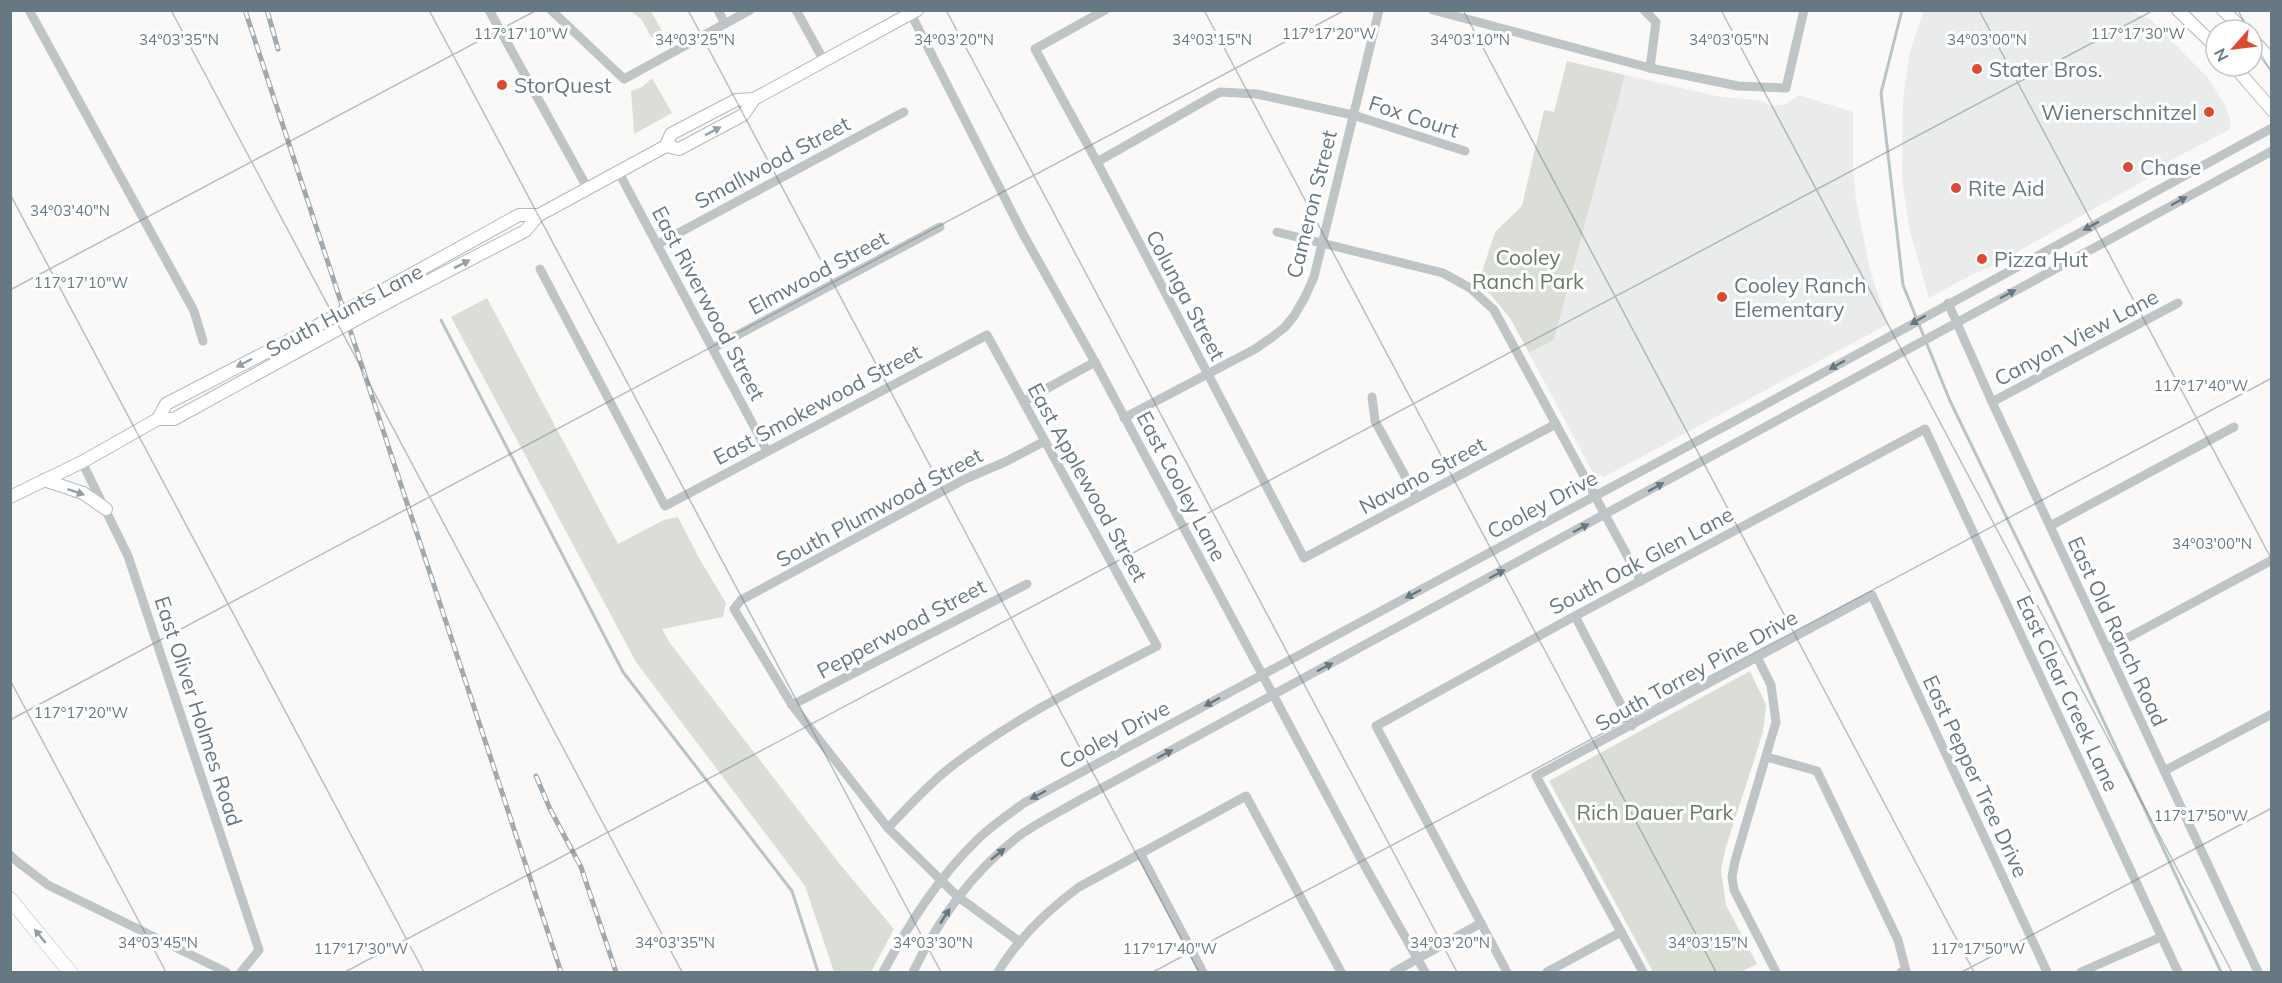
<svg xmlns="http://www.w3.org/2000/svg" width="2282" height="983" font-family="Mulish,sans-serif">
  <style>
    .built { fill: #eaebeb }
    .green { fill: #daded7 }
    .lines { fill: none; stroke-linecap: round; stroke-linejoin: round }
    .stream { stroke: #b8c5c8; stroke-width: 3 }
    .major-casing { stroke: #b3b9bc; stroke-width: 14 }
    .highway-casing { stroke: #b3b8bb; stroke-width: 15 }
    .minor { stroke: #bfc4c7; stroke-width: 9 }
    .major { stroke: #fff; stroke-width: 12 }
    .highway { stroke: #fff; stroke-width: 14 }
    .rail-casing { stroke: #a1a9ae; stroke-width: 5 }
    .rail { stroke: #fff; stroke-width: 3; stroke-dasharray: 9; stroke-linecap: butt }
    .major-bridge-casing { stroke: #b3b9bc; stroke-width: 14; stroke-linecap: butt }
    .major-bridge { stroke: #fff; stroke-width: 12 }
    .oneway { fill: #94a0a7 }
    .oneway2 { fill: #667881 }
    .ticks { fill: none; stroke: #667881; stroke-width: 1.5; stroke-opacity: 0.45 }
    .poi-dot { fill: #dd4a34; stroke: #fff; stroke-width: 2 }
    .labels { text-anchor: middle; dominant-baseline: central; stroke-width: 6; stroke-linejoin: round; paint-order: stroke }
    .poi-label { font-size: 21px; fill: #667881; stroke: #fff; text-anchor: start }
    .street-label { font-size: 21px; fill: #667881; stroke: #fff }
    .park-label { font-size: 21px; fill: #6a7a64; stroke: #fff }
    .ticks-label { font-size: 15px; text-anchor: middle; fill: #667881; stroke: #fff; stroke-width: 6; stroke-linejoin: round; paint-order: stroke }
  </style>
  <rect width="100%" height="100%" fill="#faf9f8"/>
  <g class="built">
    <path d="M1924,10H2127L2150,19L2208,78L2226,107L2231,122L2229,130L2169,161L2172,165L1992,266L1973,274L1929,298L1909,228L1902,178L1903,101L1910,51Z"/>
    <path d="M1625,75L1721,97L1758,100L1772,106L1786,104L1799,95L1853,112V165L1856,200L1870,270L1888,324L1604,477L1593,473L1529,353L1554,340Z"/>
  </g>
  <g class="green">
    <path d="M631,11H651L668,42L651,37L642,20Z"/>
    <path d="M1567,61L1625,75L1554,340L1529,353L1510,318L1479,281L1495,232L1522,206L1544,110L1554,112Z"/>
    <path d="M652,78L672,113L634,134L631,91L642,87Z"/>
    <path d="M487,298L618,544L664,520L678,517L699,558L726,603L723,617L662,629L670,643L839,863L894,929L871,972H834L805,886L636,662L451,317Z"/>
    <path d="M1750,671L1766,705L1763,732L1726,847L1721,870L1726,905L1757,964L1741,972H1653L1549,781Z"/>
  </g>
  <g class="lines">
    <g class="stream">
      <path d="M1902,10L1881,93L1903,285L1950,401L2053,613L2221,972"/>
      <path d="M441,320L623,672L792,891L818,972"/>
    </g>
    <defs>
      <g id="major">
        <path d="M2178,10L2216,47"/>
        <path d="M2223,10L2244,30"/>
        <path d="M2252,39L2272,61"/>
        <path d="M2234,66L2272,110"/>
        <path d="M666,146L679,149L743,115L754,99"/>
        <path d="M387,288L519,215H539"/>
        <path d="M392,300L525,231L539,215L666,146L671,134L736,100L754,99L917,10"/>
        <path d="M158,419L166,404L315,327"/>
        <path d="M44,480L83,493L106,509"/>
        <path d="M10,497L82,462L158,419H174L320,339"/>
      </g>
      <path id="highway" d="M10,899L70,972"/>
    </defs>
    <use href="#major" class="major-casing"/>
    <use href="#highway" class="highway-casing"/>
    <g class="minor">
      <path d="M29,10L194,311L203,341"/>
      <path d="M489,10L588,189"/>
      <path d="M551,10L624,79L750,10"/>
      <path d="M718,10L725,24"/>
      <path d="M796,10L824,61"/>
      <path d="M1105,10L1035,49L1097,162L1304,558L1556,424"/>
      <path d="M1433,10L1650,68L1738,86L1786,88L1804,10"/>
      <path d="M1644,10L1656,22L1650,68"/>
      <path d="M911,14L1023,234L1095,362L1362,861L1425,972"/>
      <path d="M1097,162L1220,92L1257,94L1353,115L1465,151"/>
      <path d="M618,171L767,451"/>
      <path d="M1277,232L1443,273L1470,288L1494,310L1641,581"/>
      <path d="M658,244L904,112"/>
      <path d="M540,269L665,506L987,335L1157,646C1085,684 1011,719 947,770C926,787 907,808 888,828"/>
      <path d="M1948,303L1992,402L2258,972"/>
      <path d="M713,348L940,227"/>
      <path d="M1372,397L1375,421L1417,498"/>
      <path d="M1024,401L1095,362"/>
      <path d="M1992,402L2178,303"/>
      <path d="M1124,418L1255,349L1271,338L1284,328L1294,316L1305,297L1314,277L1379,10"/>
      <path d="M82,462L128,556L259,950L241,972"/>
      <path d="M2050,526L2234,427"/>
      <path d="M1575,616L1632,726"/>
      <path d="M2107,649L2272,560"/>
      <path d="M1757,657L1771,685L1776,722L1735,861L1732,877L1734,890L1776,972"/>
      <path d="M792,705L1027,584"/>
      <path d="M1767,757L1817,771L1898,940L1906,971L1901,972"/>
      <path d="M2164,771L2272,714"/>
      <path d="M1140,853L1203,972"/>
      <path d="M10,855L19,863L48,885L226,972"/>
      <path d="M1020,942L957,896L888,828L792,705L734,609L741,600L965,479L1005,462L1045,441"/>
      <path d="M883,972C909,924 937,879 977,840C991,826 1008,815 1024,803L1755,410L2272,128"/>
      <path d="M913,972C939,919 971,873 1019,836C1037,823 1059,812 1078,801L2272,151"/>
      <path d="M998,972C1018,939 1048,910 1079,887L1246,796L1341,972"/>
      <path d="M1394,972L1481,923"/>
      <path d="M1507,972L1376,726L1575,616L1925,429L2178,972"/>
      <path d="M1547,972L1621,932"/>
      <path d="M1643,972L1536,776L1872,595L2047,972"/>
      <path d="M2081,972L2161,937"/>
    </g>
    <use href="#major" class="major"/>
    <use href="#highway" class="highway"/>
    <defs>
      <g id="rail">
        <path d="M245,10L561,972"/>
        <path d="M267,10L278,49"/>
        <path d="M536,776L550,809L581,867L616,972"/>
      </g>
    </defs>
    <use href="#rail" class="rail-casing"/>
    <use href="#rail" class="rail"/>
    <defs>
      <g id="major-bridge">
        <path d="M315,327L387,288"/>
        <path d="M320,339L392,300"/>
      </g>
    </defs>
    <use href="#major-bridge" class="major-bridge-casing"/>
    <use href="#major-bridge" class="major-bridge"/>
  </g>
  <defs><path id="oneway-solid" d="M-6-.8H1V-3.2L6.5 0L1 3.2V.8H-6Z" transform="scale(1.5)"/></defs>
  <g class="oneway">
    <use href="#oneway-solid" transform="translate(713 131) rotate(-28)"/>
    <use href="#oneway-solid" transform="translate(462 264) rotate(-27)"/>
    <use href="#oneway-solid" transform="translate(244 363) rotate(152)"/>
    <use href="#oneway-solid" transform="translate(76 492) rotate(19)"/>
    <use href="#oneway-solid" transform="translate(40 936) rotate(-129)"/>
  </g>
  <g class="oneway2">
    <use href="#oneway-solid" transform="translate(2179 201) rotate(-28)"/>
    <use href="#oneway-solid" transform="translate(2091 226) rotate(151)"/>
    <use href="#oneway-solid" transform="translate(2008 294) rotate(-28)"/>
    <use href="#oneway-solid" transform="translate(1918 320) rotate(150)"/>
    <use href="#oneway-solid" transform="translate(1837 365) rotate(151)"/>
    <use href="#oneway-solid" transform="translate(1656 487) rotate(-29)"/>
    <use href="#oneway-solid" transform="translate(1581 528) rotate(-28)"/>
    <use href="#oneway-solid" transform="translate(1497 574) rotate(-28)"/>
    <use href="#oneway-solid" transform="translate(1413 594) rotate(152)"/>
    <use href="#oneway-solid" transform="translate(1325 667) rotate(-28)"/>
    <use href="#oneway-solid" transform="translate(1212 702) rotate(152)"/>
    <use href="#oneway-solid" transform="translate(1165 754) rotate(-28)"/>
    <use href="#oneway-solid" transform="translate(1038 795) rotate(152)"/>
    <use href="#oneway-solid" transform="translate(998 854) rotate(-39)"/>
    <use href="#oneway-solid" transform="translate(945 916) rotate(-57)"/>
  </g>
  <path class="ticks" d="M171,10L682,972M429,10L941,972M688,10L1199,972M946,10L1457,972M1204,10L1716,972M1463,10L1974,972M1721,10L2232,972M1979,10L2272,560M2238,10L2248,30M2252,38L2272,74M10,194L424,972M10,290L537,10M10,680L166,972M10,720L1345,10M345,972L2154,10M1153,972L2272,378M1962,972L2272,808"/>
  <g class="poi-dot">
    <circle cx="1977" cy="69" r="6"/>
    <circle cx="502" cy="85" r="6"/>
    <circle cx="2209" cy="112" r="6"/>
    <circle cx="2128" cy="167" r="6"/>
    <circle cx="1956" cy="188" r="6"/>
    <circle cx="1982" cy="259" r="6"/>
    <circle cx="1722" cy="297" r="6"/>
  </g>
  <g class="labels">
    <g class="poi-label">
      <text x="1989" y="69">Stater Bros.</text>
      <text x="514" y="85">StorQuest</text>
      <text x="2197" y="112" text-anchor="end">Wienerschnitzel</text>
      <text x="2140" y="167">Chase</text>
      <text x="1968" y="188">Rite Aid</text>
      <text x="1994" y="259">Pizza Hut</text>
      <text x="1734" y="285">Cooley Ranch<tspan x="1734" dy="24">Elementary</tspan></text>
    </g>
    <g class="street-label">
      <text transform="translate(1414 116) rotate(18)">Fox Court</text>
      <text transform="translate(772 162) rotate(-28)">Smallwood Street</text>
      <text transform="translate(1311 204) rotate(-76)">Cameron Street</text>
      <text transform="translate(818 272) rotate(-28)">Elmwood Street</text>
      <text transform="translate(1186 295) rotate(62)">Colunga Street</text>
      <text transform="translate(709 303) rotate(62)">East Riverwood Street</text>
      <text transform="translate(344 310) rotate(-28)">South Hunts Lane</text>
      <text transform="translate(2076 337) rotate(-28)">Canyon View Lane</text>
      <text transform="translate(817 404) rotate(-28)">East Smokewood Street</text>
      <text transform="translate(1422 475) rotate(-28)">Navano Street</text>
      <text transform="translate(1088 482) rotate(61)">East Applewood Street</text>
      <text transform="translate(1182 486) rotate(62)">East Cooley Lane</text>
      <text transform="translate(1542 504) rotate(-28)">Cooley Drive</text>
      <text transform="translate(879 507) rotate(-28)">South Plumwood Street</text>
      <text transform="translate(1641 560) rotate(-28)">South Oak Glen Lane</text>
      <text transform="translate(901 628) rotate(-28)">Pepperwood Street</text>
      <text transform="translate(2118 631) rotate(65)">East Old Ranch Road</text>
      <text transform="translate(1696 670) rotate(-29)">South Torrey Pine Drive</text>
      <text transform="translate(2068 693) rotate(65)">East Clear Creek Lane</text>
      <text transform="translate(199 711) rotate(72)">East Oliver Holmes Road</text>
      <text transform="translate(1114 734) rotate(-28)">Cooley Drive</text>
      <text transform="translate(1976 776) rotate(65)">East Pepper Tree Drive</text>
    </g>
    <g class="park-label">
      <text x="1528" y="257">Cooley<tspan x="1528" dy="24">Ranch Park</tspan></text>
      <text x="1655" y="812">Rich Dauer Park</text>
    </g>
  </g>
  <g class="ticks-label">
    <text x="521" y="39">117°17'10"W</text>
    <text x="2138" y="39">117°17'30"W</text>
    <text x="1329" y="39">117°17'20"W</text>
    <text x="179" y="45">34°03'35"N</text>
    <text x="695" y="45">34°03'25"N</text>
    <text x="954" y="45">34°03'20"N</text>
    <text x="1212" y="45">34°03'15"N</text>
    <text x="1470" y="45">34°03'10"N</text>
    <text x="1987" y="45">34°03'00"N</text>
    <text x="1729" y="45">34°03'05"N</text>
    <text x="70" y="216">34°03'40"N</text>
    <text x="81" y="288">117°17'10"W</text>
    <text x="2201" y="391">117°17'40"W</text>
    <text x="2212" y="549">34°03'00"N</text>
    <text x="81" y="718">117°17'20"W</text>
    <text x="2201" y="821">117°17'50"W</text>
    <text x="158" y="948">34°03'45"N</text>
    <text x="675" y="948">34°03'35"N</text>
    <text x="933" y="948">34°03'30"N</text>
    <text x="1450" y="948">34°03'20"N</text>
    <text x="1708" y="948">34°03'15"N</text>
    <text x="361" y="954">117°17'30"W</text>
    <text x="1170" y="954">117°17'40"W</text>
    <text x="1978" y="954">117°17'50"W</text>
  </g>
  <rect width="2282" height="983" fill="none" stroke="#667881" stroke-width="24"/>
  <g transform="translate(2234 48) rotate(242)"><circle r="28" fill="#ffffff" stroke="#c2c9cd" stroke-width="1.5"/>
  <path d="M0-4.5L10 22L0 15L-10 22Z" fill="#dd4a34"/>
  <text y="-9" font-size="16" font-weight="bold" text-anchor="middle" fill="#667881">N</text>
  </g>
</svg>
